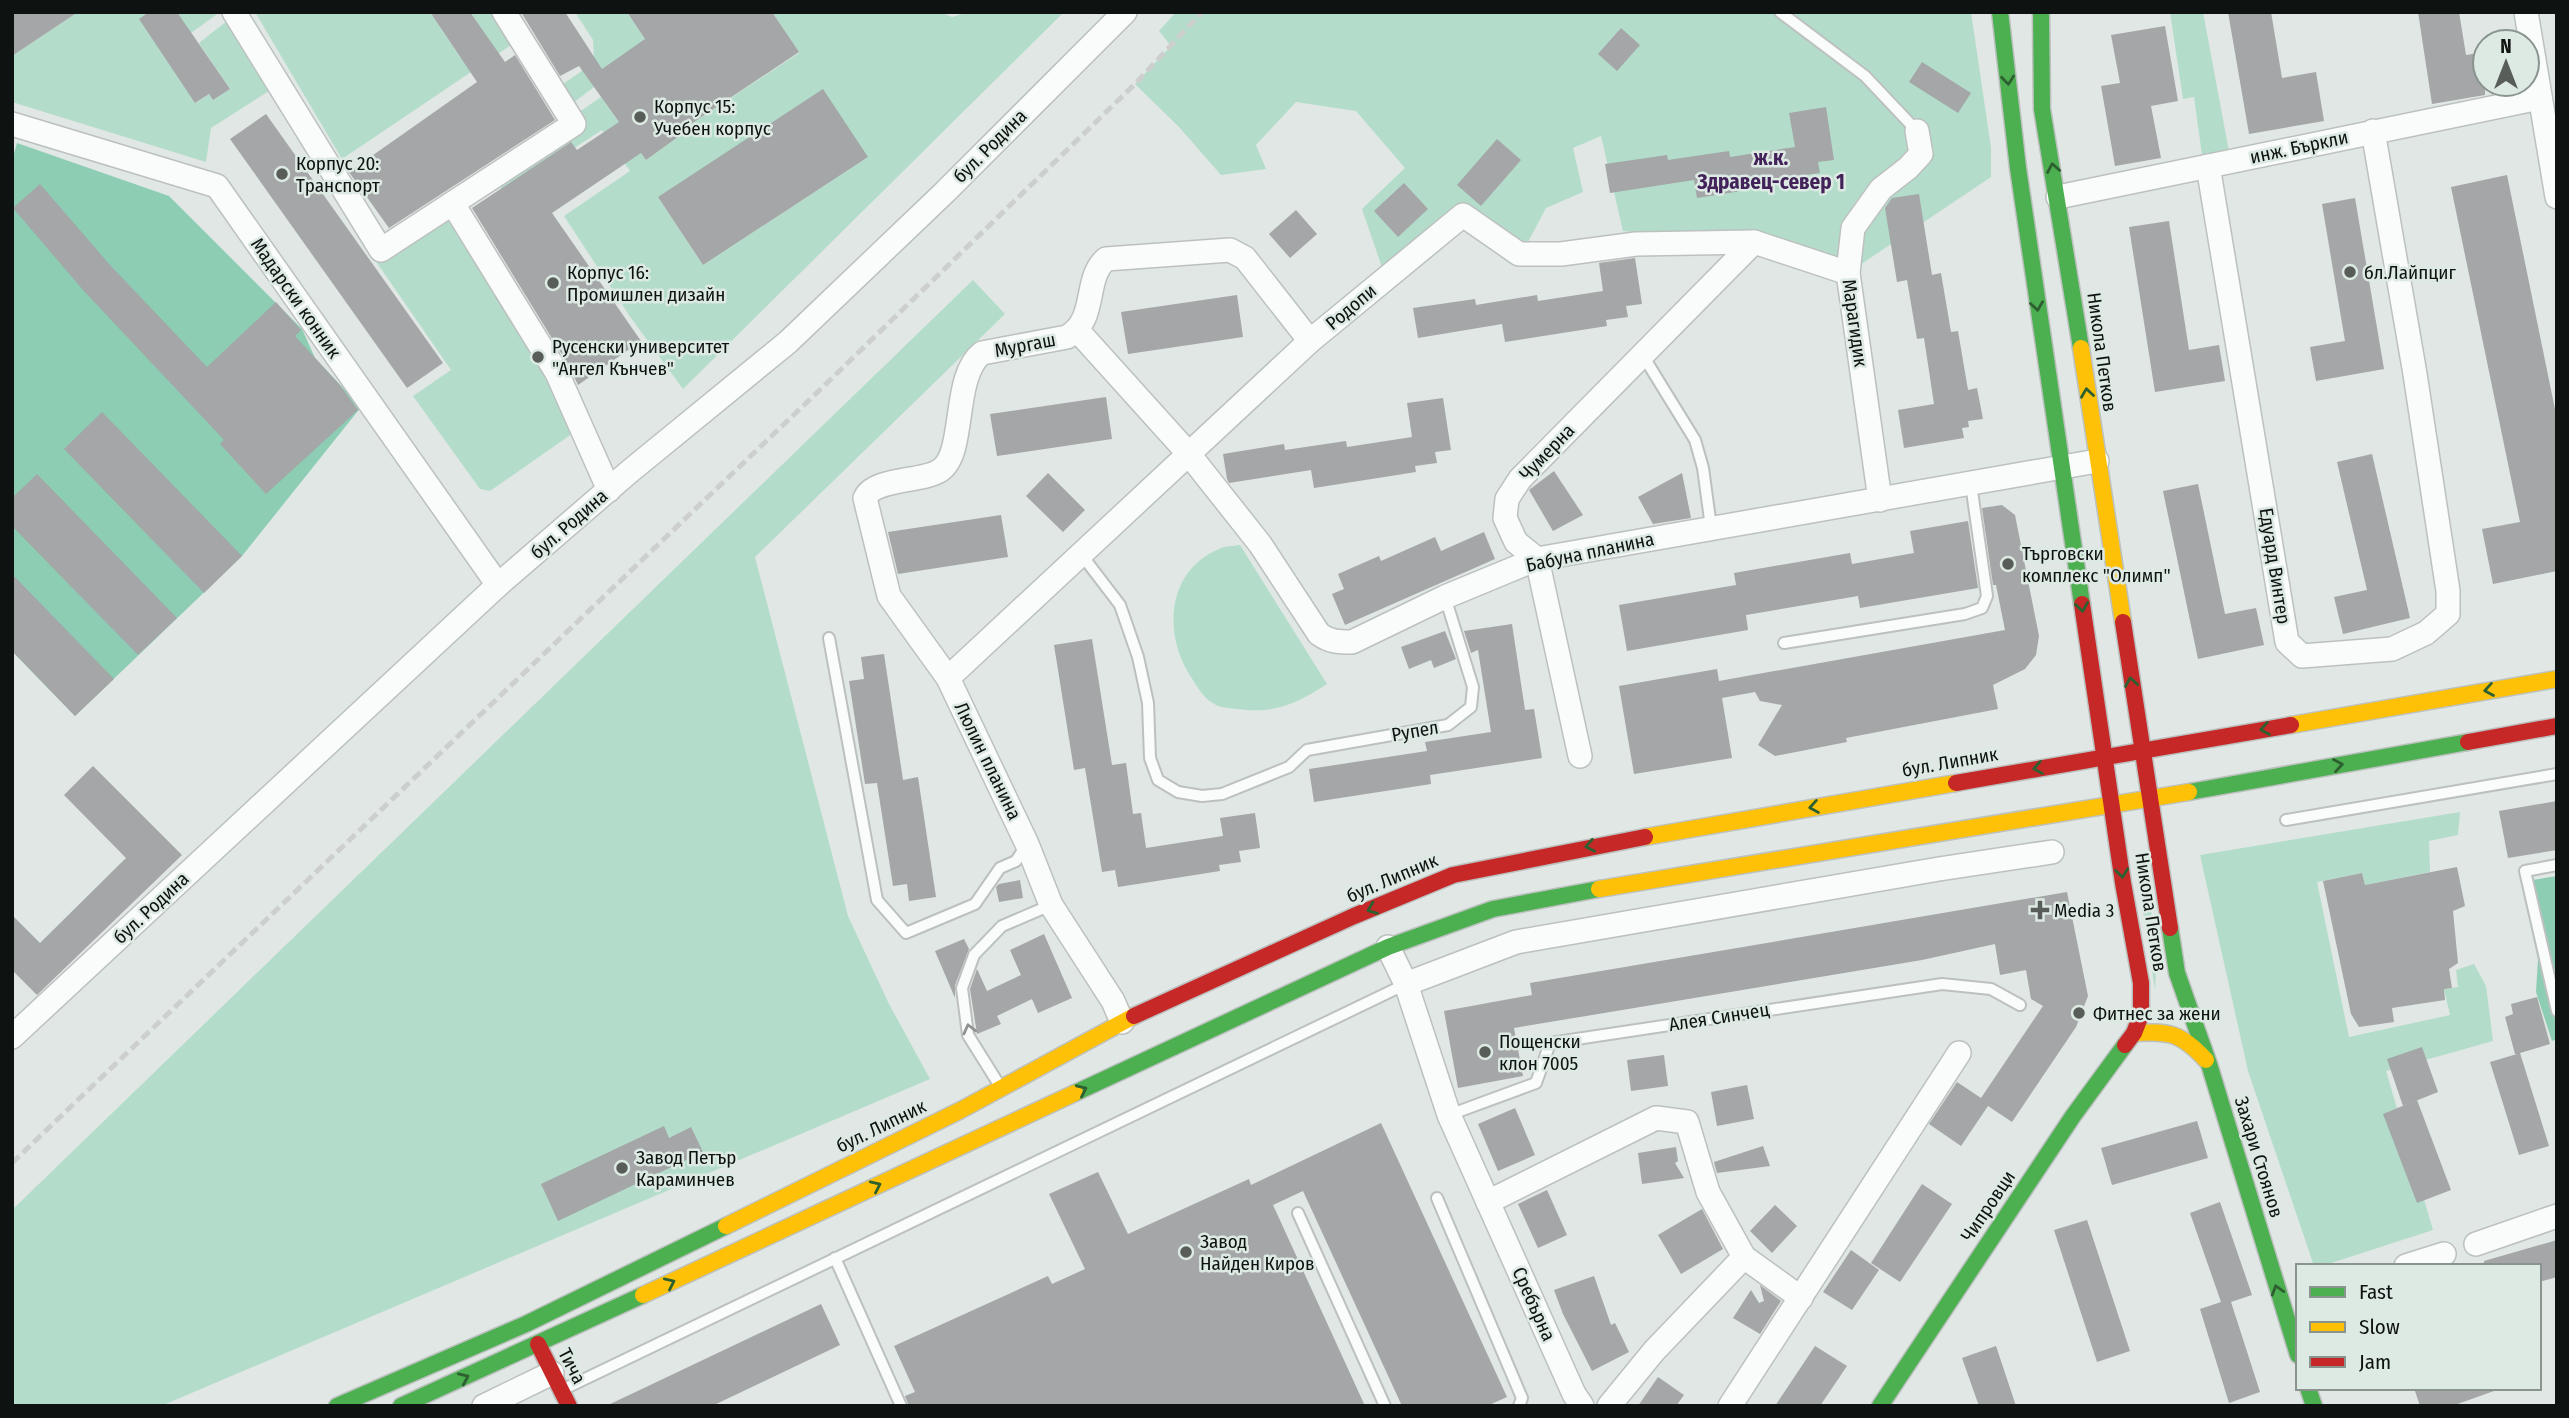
<svg xmlns="http://www.w3.org/2000/svg" width="2569" height="1418" font-family="'Fira Sans Condensed',sans-serif">
  <style>
    .green { fill: #b3ddca; fill-rule: evenodd }
    .forest { fill: #8ccdb4 }
    .building { fill: #a4a6a7 }
    .lines { fill: none; stroke-linecap: round; stroke-linejoin: round }
    .lane-casing { stroke: #bcc1bf; stroke-width: 14 }
    .street-casing { stroke: #bcc1bf; stroke-width: 26 }
    .fast-casing { stroke: #bcc1bf; stroke-width: 19 }
    .slow-casing { stroke: #bcc1bf; stroke-width: 19 }
    .jam-casing { stroke: #bcc1bf; stroke-width: 19 }
    .lane { stroke: #fafbfb; stroke-width: 10 }
    .street { stroke: #fafbfb; stroke-width: 23 }
    .fast { stroke: #4caf50; stroke-width: 16 }
    .slow { stroke: #ffc107; stroke-width: 16 }
    .jam { stroke: #c62828; stroke-width: 16 }
    .rail { stroke: #cdcfcf; stroke-width: 5; stroke-dasharray: 10 5; stroke-linecap: butt }
    .oneway { stroke: #2d6030 }
    .oneway2 { stroke: #909291 }
    .poi-dot { fill: #585d5a; stroke: #ddeae4; stroke-width: 2.5 }
    .labels { text-anchor: middle; dominant-baseline: central; stroke-width: 5; stroke-linejoin: round; paint-order: stroke }
    .poi-label { font-size: 19px; fill: #0e1210; stroke: #ddeae4; text-anchor: start }
    .street-label { font-size: 19px; fill: #0e1210; stroke: #ddeae4 }
    .neighbourhood-label { font-size: 21px; font-weight: bold; fill: #432259; stroke: #ddeae4 }
  </style>
  <rect width="100%" height="100%" fill="#e0e7e4"/>
  <g class="green">
    <path d="M78,12H149L140,19L196,103L209,94L213,100L230,89L199,43L232,17L275,87L211,128L206,162L12,102V56Z"/>
    <path d="M177,12H220L191,33Z"/>
    <path d="M255,12H430L460,57L488,38L470,12H493L514,43L342,159Z"/>
    <path d="M575,12H627L699,119L799,53L772,12H940L952,17L969,12H1064L683,389L631,318L564,216L630,171L602,130L504,193L497,181L572,117L601,97L646,160L678,137L620,57L589,79L594,87L569,106L557,88L579,73L594,59L593,40ZM868,157L703,265L658,197Z"/>
    <path d="M1176,12H1971L1991,148V177L1848,273L1754,242L1623,231L1601,136L1573,148L1583,192L1546,208L1528,242L1519,254L1463,215L1386,279L1362,209L1405,168L1356,111L1296,102L1256,145L1266,169L1221,175L1179,127L1135,84L1171,46L1159,31Z"/>
    <path d="M2170,12H2203L2230,157L2203,162L2194,97L2183,99Z"/>
    <path d="M449,212L571,417L576,431L490,491L480,489L413,396L451,370L375,260Z"/>
    <path d="M973,280L1005,314L755,557L848,916L889,1004L930,1079L161,1406H12V1210Z"/>
    <path d="M1240,545L1327,684C1296,704 1275,714 1237,709C1230,708 1222,708 1216,705C1204,699 1198,688 1191,677C1163,635 1166,571 1219,549C1225,546 1233,546 1240,545Z"/>
    <path d="M2460,812L2458,835L2429,841L2430,872L2365,885L2362,873L2317,882L2349,1037L2450,1015L2444,989L2458,987L2456,970L2474,964L2486,986L2493,1041L2386,1071L2433,1230L2322,1266H2314L2248,1071L2200,855Z"/>
    <path d="M2143,856C2149,900 2159,946 2155,990L2135,857Z"/>
  </g>
  <g class="forest">
    <path d="M17,143L169,196L302,329L315,358L361,407L242,556L75,716L12,651V161Z"/>
    <path d="M2557,876V1039L2552,1041L2536,992L2538,959L2525,900L2526,881Z"/>
  </g>
  <g class="building">
    <path d="M12,12H78L12,56Z"/>
    <path d="M149,12H177L230,89L213,100L209,94L195,103L139,19Z"/>
    <path d="M430,12H470L505,62L515,55L555,120L389,228L349,172L477,82Z"/>
    <path d="M521,12H565L602,69L645,39L627,12H772L799,52L676,134L678,137L646,160L641,153L552,213L641,341L578,385L569,366L472,208L571,142L577,150L619,122L579,66L560,76Z"/>
    <path d="M2228,12H2271L2282,78L2316,72L2324,121L2249,134Z"/>
    <path d="M2418,12H2459L2466,55L2485,52V95L2432,104Z"/>
    <path d="M2165,26L2178,101L2151,106L2161,158L2115,166L2101,86L2120,83L2111,35Z"/>
    <path d="M1621,28L1640,45L1617,71L1598,54Z"/>
    <path d="M1922,62L1971,93L1958,113L1909,82Z"/>
    <path d="M823,89L868,157L703,265L658,197Z"/>
    <path d="M1826,107L1834,160L1818,162L1820,173L1798,176L1799,182L1697,198L1694,180L1610,193L1605,164L1667,155L1668,160L1729,151L1730,157L1795,147L1789,113Z"/>
    <path d="M266,114L443,363L407,388L230,139Z"/>
    <path d="M1497,139L1521,160L1481,206L1457,185Z"/>
    <path d="M2507,175L2557,419V571L2493,584L2482,529L2520,522L2451,187Z"/>
    <path d="M1404,183L1428,209L1398,237L1374,211Z"/>
    <path d="M40,184L110,265L207,367L276,302L301,330L295,336L339,384L358,410L266,494L220,444L224,440L83,290L13,208Z"/>
    <path d="M1919,194L1932,275L1941,273L1951,332L1958,331L1968,390L1977,388L1983,419L1968,421L1969,427L1962,428L1964,438L1904,448L1898,410L1934,404L1924,338L1917,339L1907,280L1897,282L1885,208L1892,198Z"/>
    <path d="M2355,198L2384,369L2316,381L2310,347L2345,341L2322,204Z"/>
    <path d="M1296,210L1317,234L1290,258L1269,234Z"/>
    <path d="M2169,221L2189,350L2219,345L2225,381L2155,392L2129,227Z"/>
    <path d="M1635,258L1642,304L1626,306L1628,317L1606,320L1607,326L1505,342L1502,324L1418,338L1413,308L1475,299L1476,305L1537,295L1538,301L1603,291L1599,263Z"/>
    <path d="M1237,295L1243,337L1128,354L1121,312Z"/>
    <path d="M1106,397L1112,439L997,456L990,414Z"/>
    <path d="M1443,398L1451,450L1435,452L1437,463L1415,466L1416,472L1314,488L1311,470L1229,483L1227,479L1223,454L1284,444L1285,450L1346,441L1347,447L1412,437L1407,403Z"/>
    <path d="M102,412L242,556L204,593L64,449Z"/>
    <path d="M2372,454L2410,618L2343,634L2334,597L2367,590L2337,462Z"/>
    <path d="M1554,471L1583,515L1553,531L1529,490Z"/>
    <path d="M1048,473L1085,510L1063,532L1026,496Z"/>
    <path d="M1682,473L1691,518L1653,524L1638,497Z"/>
    <path d="M37,474L177,618L138,655L12,526V498Z"/>
    <path d="M2198,484L2225,614L2256,608L2264,645L2198,659L2163,491Z"/>
    <path d="M2002,505L2015,515L2039,636L2036,655L2025,669L1993,685L1998,709L1846,738L1847,742L1775,756L1758,745L1782,705L1760,701L1755,692L1722,698L1732,758L1634,774L1619,686L1717,669L1719,681L2005,630L1996,585H1993L1982,508Z"/>
    <path d="M1001,515L1008,557L898,574L888,532Z"/>
    <path d="M1968,521L1978,588L1860,608L1858,596L1746,615L1748,630L1627,651L1619,605L1736,585L1734,573L1850,553L1852,564L1914,553L1910,531Z"/>
    <path d="M1484,532L1495,559L1345,625L1332,594L1344,589L1338,574L1379,556L1381,561L1435,537L1441,551Z"/>
    <path d="M12,574L114,679L75,716L12,651Z"/>
    <path d="M1512,624L1525,710L1534,709L1542,758L1430,775L1431,784L1314,802L1309,769L1427,751L1425,742L1491,732L1478,650L1471,653L1464,631Z"/>
    <path d="M1445,631L1456,659L1434,668L1431,660L1409,669L1401,647Z"/>
    <path d="M1092,639L1112,765L1126,763L1133,814L1141,813L1146,848L1223,836L1220,818L1255,813L1260,848L1239,851L1241,862L1219,865L1220,871L1144,883L1118,887L1115,870L1102,872L1085,768L1074,770L1054,645Z"/>
    <path d="M884,654L903,780L918,777L936,897L909,901L907,884L893,886L877,783L865,784L849,681L864,679L861,657Z"/>
    <path d="M93,766L182,855L37,995L12,970V915L40,943L126,858L64,795Z"/>
    <path d="M2557,801V850L2508,858L2499,811Z"/>
    <path d="M2457,867L2465,906L2453,911L2458,963L2449,969L2452,988L2444,989L2445,1000L2392,1008L2394,1022L2359,1027L2351,1014L2323,881L2362,873L2365,885Z"/>
    <path d="M1020,880L1023,898L999,902L996,887L999,884Z"/>
    <path d="M2067,892L2088,996L2076,1027L2012,1122L1988,1106L1961,1146L1929,1124L1957,1082L1981,1098L2043,1006L2031,999L2026,970L2000,975L1995,944L1922,960L1514,1028L1523,1076L1458,1088L1444,1011L1532,995L1530,983Z"/>
    <path d="M1044,934L1072,998L1038,1013L1032,999L997,1016L1001,1024L977,1034L970,989L977,969L987,991L1021,975L1010,950Z"/>
    <path d="M964,939L969,949L955,985V998L935,951Z"/>
    <path d="M2537,997L2550,1044L2520,1053L2549,1146L2519,1155L2490,1062L2517,1054H2515L2505,1017L2513,1014L2511,1004Z"/>
    <path d="M2422,1047L2438,1092L2403,1106L2387,1059Z"/>
    <path d="M1664,1055L1668,1086L1631,1091L1627,1060Z"/>
    <path d="M1747,1085L1754,1119L1717,1126L1711,1092Z"/>
    <path d="M2417,1100L2451,1190L2417,1203L2383,1114Z"/>
    <path d="M1515,1108L1535,1155L1498,1171L1478,1124Z"/>
    <path d="M2197,1121L2208,1158L2112,1185L2101,1148Z"/>
    <path d="M1381,1123L1507,1397L1487,1406H1402L1303,1191L1273,1205L1365,1406H909L905,1396L915,1392L894,1346L1048,1276L1052,1284L1085,1269L1049,1194L1098,1172L1128,1234L1249,1179L1251,1185Z"/>
    <path d="M664,1126L669,1138L691,1127L703,1152L558,1221L541,1184Z"/>
    <path d="M1763,1146L1770,1166L1717,1173L1714,1162Z"/>
    <path d="M1676,1147L1678,1161L1675,1163L1684,1178L1642,1184L1638,1153Z"/>
    <path d="M1922,1184L1952,1204L1900,1282L1871,1263Z"/>
    <path d="M1547,1190L1567,1235L1538,1248L1518,1204Z"/>
    <path d="M2220,1202L2252,1295L2231,1302L2260,1392L2229,1403L2200,1309L2221,1302L2190,1213Z"/>
    <path d="M1775,1205L1797,1226L1772,1253L1750,1231Z"/>
    <path d="M1702,1209L1723,1249L1681,1274L1658,1235Z"/>
    <path d="M2087,1220L2130,1351L2097,1362L2054,1230Z"/>
    <path d="M2557,1240V1277L2539,1282V1266H2484V1261Z"/>
    <path d="M1851,1250L1879,1270L1852,1310L1823,1292Z"/>
    <path d="M1594,1276L1611,1325L1615,1323L1629,1352L1592,1371L1563,1314L1554,1290Z"/>
    <path d="M1760,1285L1781,1301L1760,1334L1733,1318L1751,1290L1759,1303L1764,1301Z"/>
    <path d="M821,1304L840,1345L712,1406H606Z"/>
    <path d="M1815,1346L1847,1366L1820,1406H1775Z"/>
    <path d="M1996,1346L2016,1406H1979L1962,1358Z"/>
    <path d="M1658,1377L1684,1395L1676,1406H1638Z"/>
    <path d="M2414,1388H2494V1391L2452,1406H2420Z"/>
  </g>
  <g class="lines">
    <defs>
      <g id="lane">
        <path d="M1780,12L1865,76L1917,131"/>
        <path d="M1642,354L1695,440L1703,468L1711,527"/>
        <path d="M1081,554L1120,605L1138,657L1148,703L1150,758L1158,780L1178,792L1202,796L1222,794L1289,767L1307,750L1448,725L1471,707L1473,687L1445,597"/>
        <path d="M829,638L877,900L906,933L975,904L1000,868L1016,861L1027,844"/>
        <path d="M1784,643L1965,614L1982,608L1987,596L1971,484"/>
        <path d="M2286,820L2557,774"/>
        <path d="M2557,865L2525,871L2557,1011"/>
        <path d="M998,1083L968,1035L962,988L974,955L1002,926L1051,905"/>
        <path d="M1449,1115L1536,1083L1550,1043L1942,984L1991,989L2020,1005"/>
        <path d="M1437,1198L1522,1398L1519,1406"/>
        <path d="M1298,1213L1385,1406"/>
        <path d="M835,1258L901,1406"/>
        <path d="M564,1389L1406,984"/>
      </g>
      <g id="street">
        <path d="M234,12L381,250L574,124L504,12"/>
        <path d="M2526,12L2557,197"/>
        <path d="M12,124L217,186L498,585"/>
        <path d="M2208,166L2287,642L2302,656L2392,649L2426,633L2448,614V591L2415,374L2373,131"/>
        <path d="M2058,197L2540,98"/>
        <path d="M453,204L557,373L609,490"/>
        <path d="M1078,331L1188,453L1260,544L1319,634C1330,642 1339,642 1352,642L1445,597L1537,559L2097,461"/>
        <path d="M1880,500L1848,273L1853,228L1881,189L1908,168L1921,154L1917,131"/>
        <path d="M948,678L1310,341L1463,215L1519,254H1561L1636,244L1754,242L1848,273"/>
        <path d="M1580,756L1537,559L1516,542L1505,518L1507,499L1520,479L1754,242"/>
        <path d="M1388,947L1406,984L1449,1115L1574,1394L1582,1406"/>
        <path d="M1406,984L1516,942L1939,869L2052,852"/>
        <path d="M1122,1022L1113,1001L1051,905L1027,844L948,678L889,596L865,498C874,478 921,482 939,471C967,455 951,377 982,353L1067,337C1098,320 1083,279 1106,259L1230,250L1245,258L1310,341"/>
        <path d="M12,1037L498,585L629,472L788,342L945,192L1125,12"/>
        <path d="M1488,1202L1656,1118L1687,1122L1708,1192L1744,1257L1801,1298"/>
        <path d="M2476,1244L2557,1216"/>
        <path d="M2406,1266L2444,1254"/>
        <path d="M484,1406L552,1373"/>
        <path d="M1609,1406L1654,1351L1744,1257"/>
        <path d="M1730,1406L1959,1053"/>
      </g>
      <g id="fast">
        <path d="M2000,12L2018,168L2082,604"/>
        <path d="M2041,12L2042,109L2081,348"/>
        <path d="M2189,792L2468,742"/>
        <path d="M2170,928L2177,973L2209,1064L2298,1355"/>
        <path d="M1075,1093L1388,947L1493,909L1599,889"/>
        <path d="M2308,1388L2314,1406"/>
        <path d="M337,1406L526,1324L726,1226"/>
        <path d="M401,1406L643,1295"/>
        <path d="M1880,1406L2073,1116L2125,1045"/>
      </g>
      <g id="slow">
        <path d="M2081,348L2123,622"/>
        <path d="M2291,725L2557,679"/>
        <path d="M1645,837L1956,783"/>
        <path d="M1599,889L2189,792"/>
        <path d="M2134,1033C2170,1031 2181,1033 2206,1060"/>
        <path d="M726,1226L961,1110L1134,1016"/>
        <path d="M643,1295L1075,1093"/>
      </g>
      <g id="jam">
        <path d="M2082,604L2123,883L2141,983V1015L2134,1033L2125,1045"/>
        <path d="M2123,622L2170,928"/>
        <path d="M2468,742L2557,726"/>
        <path d="M1956,783L2291,725"/>
        <path d="M1134,1016L1354,916L1453,875L1645,837"/>
        <path d="M538,1344L569,1406"/>
      </g>
    </defs>
    <use href="#lane" class="lane-casing"/>
    <use href="#street" class="street-casing"/>
    <use href="#fast" class="fast-casing"/>
    <use href="#slow" class="slow-casing"/>
    <use href="#jam" class="jam-casing"/>
    <use href="#lane" class="lane"/>
    <use href="#street" class="street"/>
    <use href="#fast" class="fast"/>
    <use href="#slow" class="slow"/>
    <use href="#jam" class="jam"/>
    <path class="rail" d="M12,1163L828,382L1135,84L1202,12"/>
  </g>
  <defs><path id="oneway-chevron" d="M-2-3.5L2.5 0L-2 3.5" fill="none" stroke-width="1.6" stroke-linecap="round" stroke-linejoin="round" transform="scale(1.75)"/></defs>
  <g class="oneway">
    <use href="#oneway-chevron" transform="translate(2008 80) rotate(84)"/>
    <use href="#oneway-chevron" transform="translate(2053 168) rotate(-100)"/>
    <use href="#oneway-chevron" transform="translate(2037 306) rotate(82)"/>
    <use href="#oneway-chevron" transform="translate(2087 393) rotate(-98)"/>
    <use href="#oneway-chevron" transform="translate(2082 607) rotate(81)"/>
    <use href="#oneway-chevron" transform="translate(2131 682) rotate(-99)"/>
    <use href="#oneway-chevron" transform="translate(2489 690) rotate(170)"/>
    <use href="#oneway-chevron" transform="translate(2265 729) rotate(170)"/>
    <use href="#oneway-chevron" transform="translate(2338 765) rotate(-10)"/>
    <use href="#oneway-chevron" transform="translate(2038 768) rotate(170)"/>
    <use href="#oneway-chevron" transform="translate(1814 807) rotate(170)"/>
    <use href="#oneway-chevron" transform="translate(1590 846) rotate(169)"/>
    <use href="#oneway-chevron" transform="translate(2122 873) rotate(83)"/>
    <use href="#oneway-chevron" transform="translate(1372 909) rotate(158)"/>
    <use href="#oneway-chevron" transform="translate(1082 1090) rotate(-25)"/>
    <use href="#oneway-chevron" transform="translate(876 1186) rotate(-25)"/>
    <use href="#oneway-chevron" transform="translate(670 1283) rotate(-25)"/>
    <use href="#oneway-chevron" transform="translate(2277 1290) rotate(-107)"/>
    <use href="#oneway-chevron" transform="translate(464 1378) rotate(-24)"/>
  </g>
  <use class="oneway2" href="#oneway-chevron" transform="translate(969 1029) rotate(-104)"/>
  <g class="poi-dot">
    <circle cx="640" cy="117" r="7"/>
    <circle cx="282" cy="174" r="7"/>
    <circle cx="2350" cy="272" r="7"/>
    <circle cx="553" cy="283" r="7"/>
    <circle cx="538" cy="357" r="7"/>
    <circle cx="2008" cy="564" r="7"/>
    <path d="M2036.5 899.5h7v7h7v7h-7v7h-7v-7h-7v-7h7z"/>
    <circle cx="2079" cy="1013" r="7"/>
    <circle cx="1485" cy="1052" r="7"/>
    <circle cx="622" cy="1168" r="7"/>
    <circle cx="1186" cy="1252" r="7"/>
  </g>
  <g class="labels">
    <g class="poi-label">
      <text x="654" y="106">Корпус 15:<tspan x="654" dy="22">Учебен корпус</tspan></text>
      <text x="296" y="163">Корпус 20:<tspan x="296" dy="22">Транспорт</tspan></text>
      <text x="567" y="272">Корпус 16:<tspan x="567" dy="22">Промишлен дизайн</tspan></text>
      <text x="2364" y="272">бл.Лайпциг</text>
      <text x="552" y="346">Русенски университет<tspan x="552" dy="22">"Ангел Кънчев"</tspan></text>
      <text x="2022" y="553">Търговски<tspan x="2022" dy="22">комплекс "Олимп"</tspan></text>
      <text x="2054" y="910">Media 3</text>
      <text x="2093" y="1013">Фитнес за жени</text>
      <text x="1499" y="1041">Пощенски<tspan x="1499" dy="22">клон 7005</tspan></text>
      <text x="636" y="1157">Завод Петър<tspan x="636" dy="22">Караминчев</tspan></text>
      <text x="1200" y="1241">Завод<tspan x="1200" dy="22">Найден Киров</tspan></text>
    </g>
    <g class="street-label">
      <text transform="translate(990 146) rotate(-45)">бул. Родина</text>
      <text transform="translate(2299 147) rotate(-12)">инж. Бъркли</text>
      <text transform="translate(296 298) rotate(55)">Мадарски конник</text>
      <text transform="translate(1351 307) rotate(-40)">Родопи</text>
      <text transform="translate(1855 323) rotate(82)">Марагидик</text>
      <text transform="translate(1025 345) rotate(-11)">Мургаш</text>
      <text transform="translate(2102 352) rotate(82)">Никола Петков</text>
      <text transform="translate(1547 452) rotate(-46)">Чумерна</text>
      <text transform="translate(569 524) rotate(-41)">бул. Родина</text>
      <text transform="translate(1590 552) rotate(-12)">Бабуна планина</text>
      <text transform="translate(2275 566) rotate(81)">Едуард Винтер</text>
      <text transform="translate(1415 731) rotate(-10)">Рупел</text>
      <text transform="translate(988 761) rotate(64)">Люлин планина</text>
      <text transform="translate(1950 762) rotate(-10)">бул. Липник</text>
      <text transform="translate(1392 878) rotate(-23)">бул. Липник</text>
      <text transform="translate(151 908) rotate(-43)">бул. Родина</text>
      <text transform="translate(2151 912) rotate(81)">Никола Петков</text>
      <text transform="translate(1719 1017) rotate(-9)">Алея Синчец</text>
      <text transform="translate(881 1126) rotate(-26)">бул. Липник</text>
      <text transform="translate(2259 1157) rotate(73)">Захари Стоянов</text>
      <text transform="translate(1988 1206) rotate(-56)">Чипровци</text>
      <text transform="translate(1534 1304) rotate(66)">Сребърна</text>
      <text transform="translate(572 1366) rotate(63)">Тича</text>
    </g>
    <g class="neighbourhood-label">
      <text x="1771" y="158">ж.к.<tspan x="1771" dy="24">Здравец-север 1</tspan></text>
    </g>
  </g>
  <rect width="2569" height="1418" fill="none" stroke="#0e1210" stroke-width="28"/>
  <rect x="2296" y="1264" width="245" height="126" fill="#ddeae4" stroke="#8a948f" stroke-width="2"/>
  <rect x="2310" y="1287" width="35" height="10" fill="#4caf50" stroke="#8a948f" stroke-width="2"/>
  <text x="2359" y="1299" font-size="21" fill="#0e1210">Fast</text>
  <rect x="2310" y="1322" width="35" height="10" fill="#ffc107" stroke="#8a948f" stroke-width="2"/>
  <text x="2359" y="1334" font-size="21" fill="#0e1210">Slow</text>
  <rect x="2310" y="1357" width="35" height="10" fill="#c62828" stroke="#8a948f" stroke-width="2"/>
  <text x="2359" y="1369" font-size="21" fill="#0e1210">Jam</text>
  <g transform="translate(2506 63)"><circle r="33" fill="#ddeae4" stroke="#8a948f" stroke-width="2"/>
  <path d="M0-5L12 26L0 18L-12 26Z" fill="#585d5a"/>
  <text y="-10" font-size="19" font-weight="bold" text-anchor="middle" fill="#0e1210">N</text>
  </g>
</svg>
